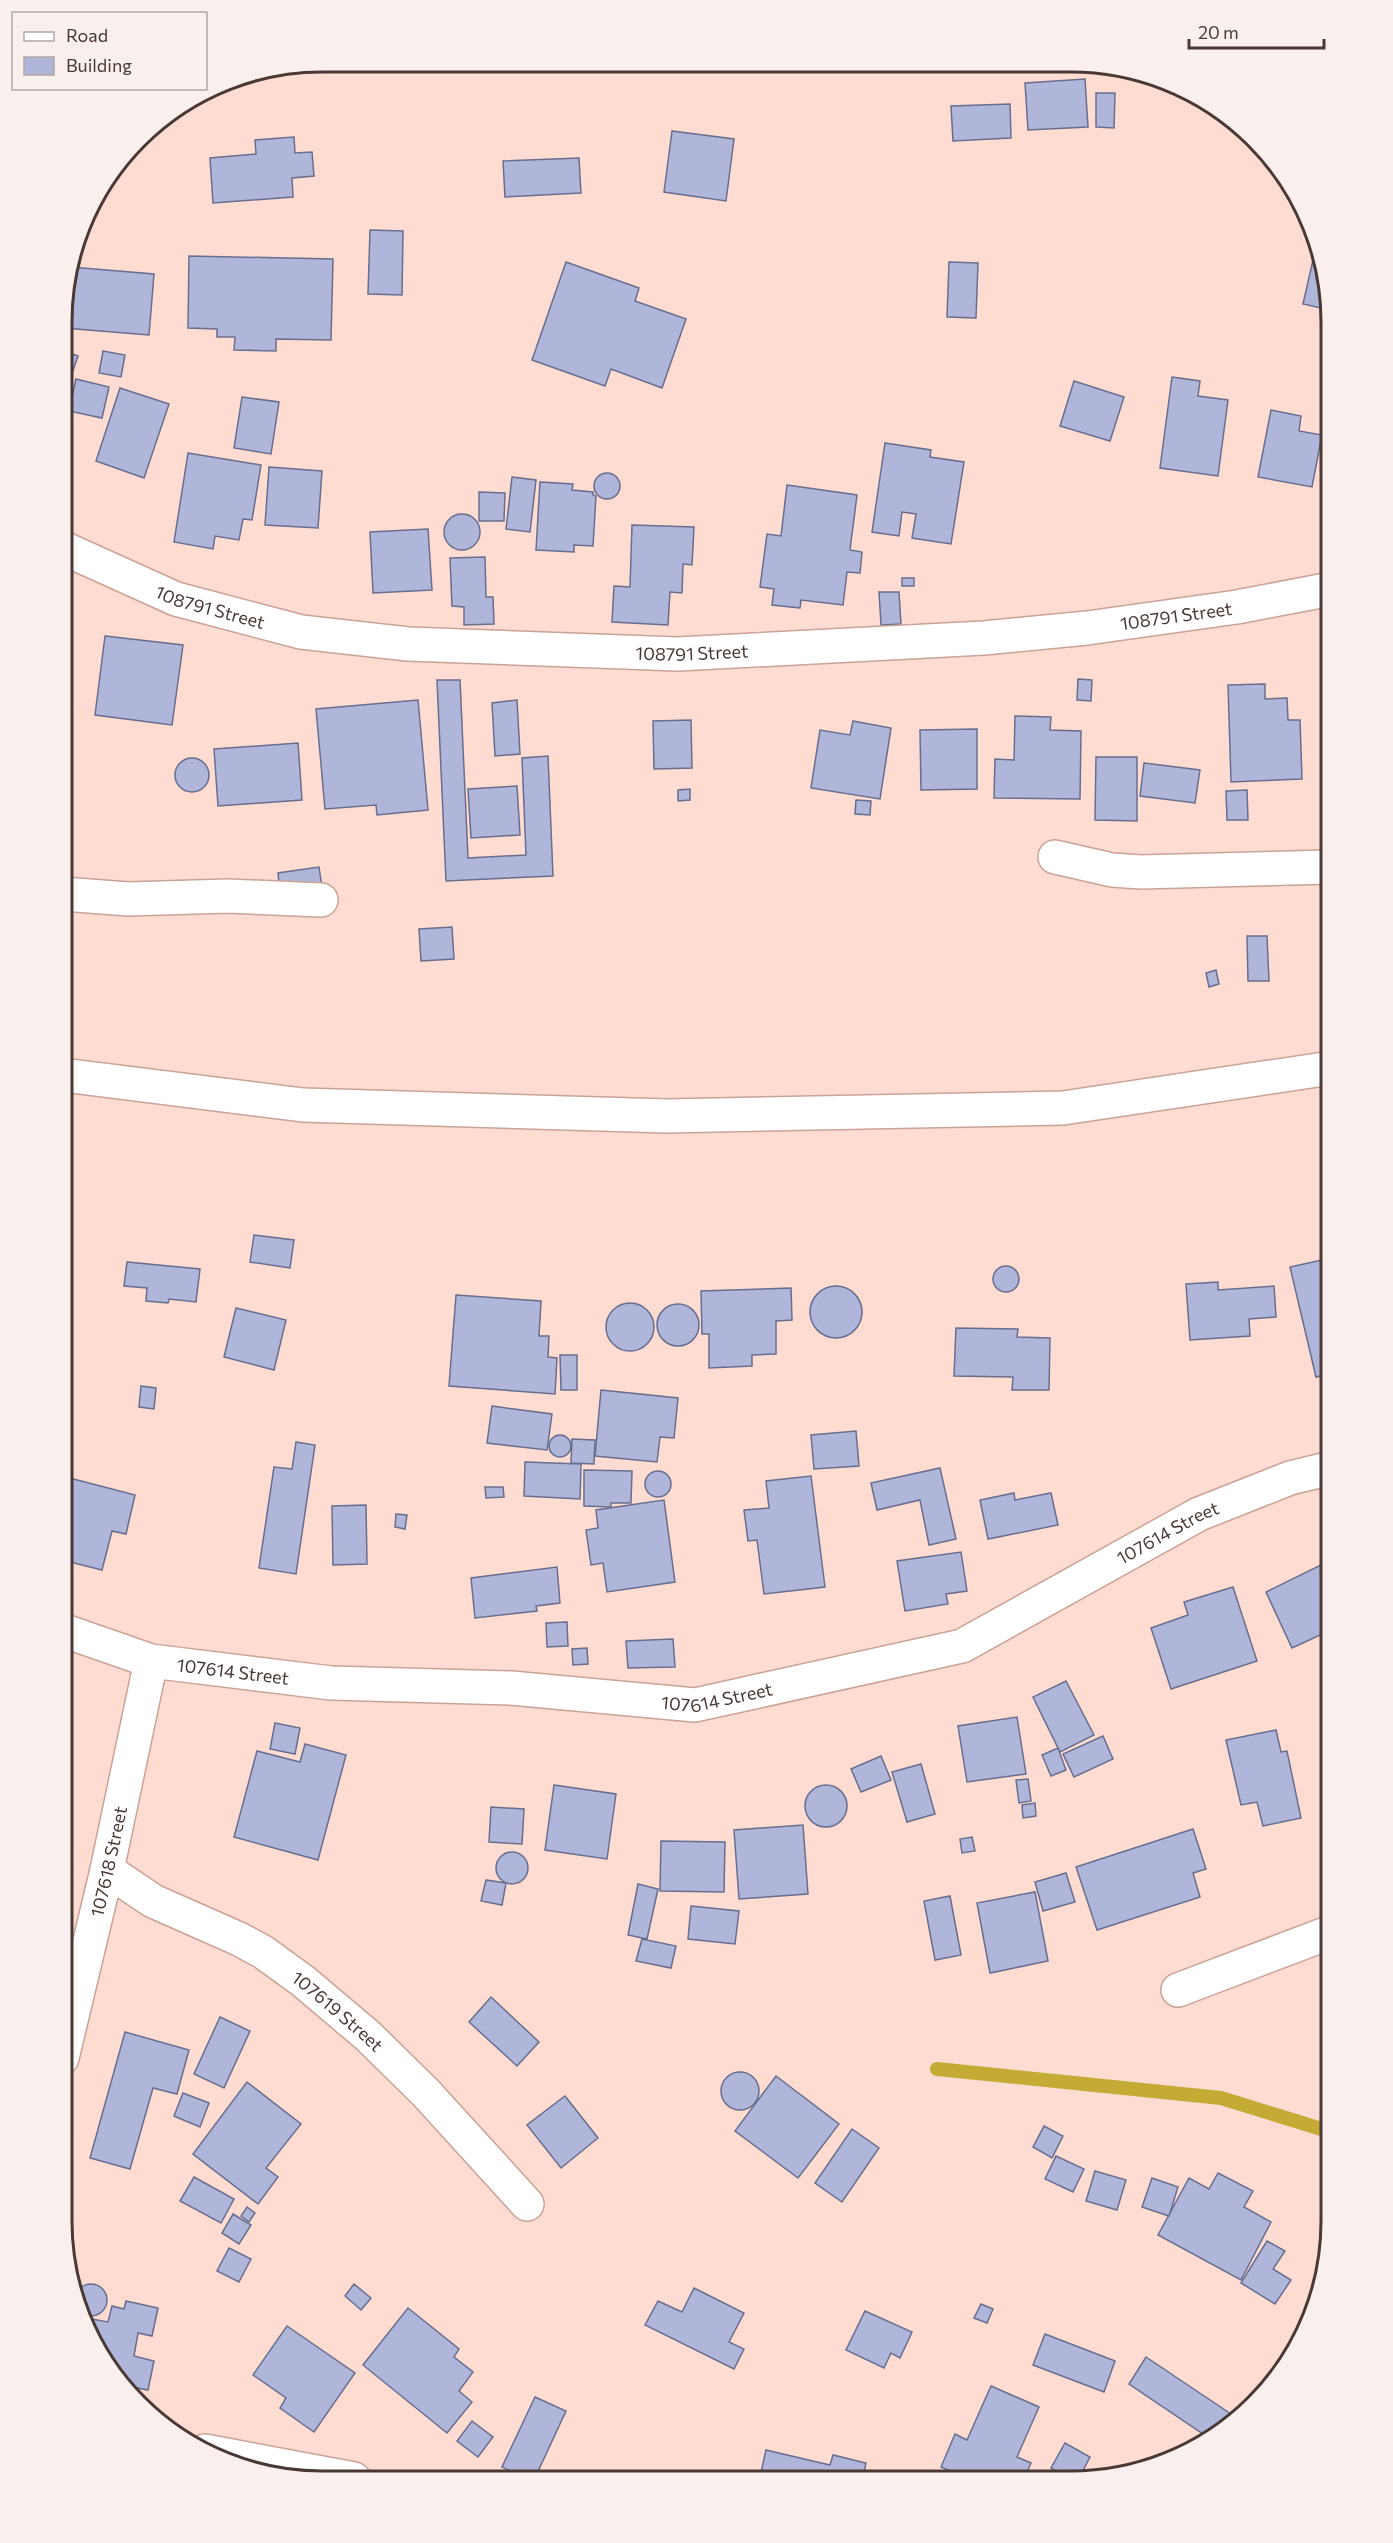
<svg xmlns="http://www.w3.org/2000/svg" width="1393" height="2543" font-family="Commissioner,sans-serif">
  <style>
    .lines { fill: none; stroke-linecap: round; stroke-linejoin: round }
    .stream { stroke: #c3ab36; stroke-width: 14 }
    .building { fill: #b0b6da; stroke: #686e8e; stroke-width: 1.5 }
    .minor-casing { stroke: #caa296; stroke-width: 36 }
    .major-casing { stroke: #caa296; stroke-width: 36 }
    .minor { stroke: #fff; stroke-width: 33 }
    .major { stroke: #fff; stroke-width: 33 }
    .labels { text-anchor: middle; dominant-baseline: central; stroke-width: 5; stroke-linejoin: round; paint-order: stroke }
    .street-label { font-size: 18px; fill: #493834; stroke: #f9f0ed }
    .rim { fill: none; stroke: #493834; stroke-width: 3 }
  </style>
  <rect width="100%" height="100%" fill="#fedcd2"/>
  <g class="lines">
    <path class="stream" d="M937,2069L1221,2098L1331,2132"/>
  </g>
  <g class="building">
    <path d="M1085,79L1088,127L1028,130L1025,83Z"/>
    <path d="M1096,93H1115L1114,128L1096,127Z"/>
    <path d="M1010,104L1011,138L953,141L951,106Z"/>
    <path d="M672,131L734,139L726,201L664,192Z"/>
    <path d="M294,137L295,153L312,152L314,176L292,178L293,197L213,203L210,158L256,154L255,140Z"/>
    <path d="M579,158L581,193L505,197L503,161Z"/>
    <path d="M370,230L403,231L402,295L368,294Z"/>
    <path d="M1318,238L1330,310L1303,304Z"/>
    <path d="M189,256L333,259L331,340L276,339V351L234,350L235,337H217V329L188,328Z"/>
    <path d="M566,262L639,288L635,301L686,319L662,388L611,369L605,386L532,360Z"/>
    <path d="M949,262L978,263L976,318L947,317Z"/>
    <path d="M70,267L154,274L149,335L64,328L66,282Z"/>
    <path d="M64,351L78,356L64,397Z"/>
    <path d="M103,351L125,355L121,377L99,373Z"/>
    <path d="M1172,377L1200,381L1198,396L1228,400L1218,476L1160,468Z"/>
    <path d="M76,379L109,387L102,418L69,411Z"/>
    <path d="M1074,381L1124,397L1110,441L1060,426Z"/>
    <path d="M120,388L169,404L144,478L96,461Z"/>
    <path d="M242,397L279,402L271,454L234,448Z"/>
    <path d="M1271,410L1301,416L1299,431L1322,435L1312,487L1258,477Z"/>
    <path d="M885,443L931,450L930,457L964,462L951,544L912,538L916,514L902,512L899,536L872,532Z"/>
    <path d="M188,453L261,465L252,520L243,519L239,540L215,536L213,549L174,542Z"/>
    <path d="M269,467L322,471L318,528L265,525Z"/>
    <circle cx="607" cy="486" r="13"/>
    <path d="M512,477L536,480L530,532L506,529Z"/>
    <path d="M540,482L573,484L572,490L593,492V495L596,496L593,546L574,545V552L536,550Z"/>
    <path d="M787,485L857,495L850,550L862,552L860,573L847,572L843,605L801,600L800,608L772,605L774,589L760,587L767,534L781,536Z"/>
    <path d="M479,492L505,493L504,521H479Z"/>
    <circle cx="462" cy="532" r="18"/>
    <path d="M632,525L694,527L692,565L683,564L682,593L670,592L668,625L612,622L614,586L630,587Z"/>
    <path d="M428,529L432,590L373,593L370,532Z"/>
    <path d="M485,557L486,597H493L494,624L464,625V607L452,606L450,558Z"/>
    <rect x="902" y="578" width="12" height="8"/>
    <path d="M879,592H899L901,624L881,625Z"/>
    <path d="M105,636L183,645L172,725L95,715Z"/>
    <path d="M1078,679L1092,680L1091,701L1077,700Z"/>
    <path d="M437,680H460L468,858L526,855L522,758L548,756L553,876L446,881Z"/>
    <path d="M1265,684V699L1287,698L1288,720H1300L1302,779L1231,782L1228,685Z"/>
    <path d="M418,700L428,810L377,815L376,805L325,809L316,709Z"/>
    <path d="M517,700L520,754L495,756L492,703Z"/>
    <path d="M1015,716L1051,717L1050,730L1081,731L1080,799L994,798L995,759L1014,760Z"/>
    <path d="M691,720L692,768L654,769L653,721Z"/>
    <path d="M853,721L891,728L880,799L811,788L820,730L850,735Z"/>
    <path d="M977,729V789L921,790L920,730Z"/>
    <path d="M298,743L302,800L218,806L214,749Z"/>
    <path d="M1096,757H1137V821L1095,820Z"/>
    <circle cx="192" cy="775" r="17"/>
    <path d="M1144,763L1200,770L1195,803L1140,796Z"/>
    <path d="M1329,764H1331V798Z"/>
    <path d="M517,786L520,835L471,838L468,789Z"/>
    <path d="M690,789V800L678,801V790Z"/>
    <path d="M1247,790L1248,820H1227L1226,791Z"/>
    <path d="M856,800L871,801L870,815L855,814Z"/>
    <path d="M319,867L322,887L280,893L278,873Z"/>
    <path d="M452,927L454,959L421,961L419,929Z"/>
    <path d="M1247,936H1267L1269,981H1248Z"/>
    <path d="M1216,970L1219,984L1209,987L1206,973Z"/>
    <path d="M1328,1178H1331V1199Z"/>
    <path d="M1331,1213V1237L1326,1214Z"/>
    <path d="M254,1235L294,1240L290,1268L250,1262Z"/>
    <path d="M1331,1258V1374L1316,1377L1290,1267Z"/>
    <path d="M127,1262L200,1269L196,1302L169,1299L168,1303L146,1301L147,1288L124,1286Z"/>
    <circle cx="1006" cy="1279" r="13"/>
    <path d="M1218,1282V1290L1274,1286L1276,1317L1249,1319L1250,1336L1190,1340L1186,1284Z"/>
    <circle cx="836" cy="1312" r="26"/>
    <path d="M791,1288L792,1320L776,1321V1354L752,1355V1366L709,1368V1334H702L701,1291Z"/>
    <path d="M456,1295L541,1301L539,1336H549L548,1357L557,1358L555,1394L449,1386Z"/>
    <circle cx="630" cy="1327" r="24"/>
    <circle cx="678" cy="1325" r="21"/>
    <path d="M236,1308L286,1320L274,1370L224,1357Z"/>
    <path d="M956,1328L1018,1329L1017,1337L1050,1338L1049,1390H1012L1013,1377L954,1376Z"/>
    <path d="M560,1355H577V1390H561Z"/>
    <path d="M141,1386L156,1388L154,1409L139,1407Z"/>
    <path d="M601,1390L678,1398L674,1438L660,1437L657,1462L595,1456Z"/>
    <path d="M492,1406L552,1414L547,1450L487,1443Z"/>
    <path d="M856,1431L859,1466L814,1469L811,1435Z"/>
    <circle cx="560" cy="1446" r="11"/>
    <path d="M572,1439L595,1440L594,1464L571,1463Z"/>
    <path d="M296,1442L315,1445L296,1574L259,1568L274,1467L292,1469Z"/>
    <path d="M525,1462L581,1464L580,1499L524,1496Z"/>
    <path d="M940,1468L956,1539L929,1545L920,1500L877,1510L871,1483Z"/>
    <path d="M584,1470L632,1471L631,1503H611V1507L584,1506Z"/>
    <circle cx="658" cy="1484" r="13"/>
    <path d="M62,1476L135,1495L126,1534L112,1531L102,1570L62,1560Z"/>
    <path d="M811,1476L825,1587L764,1594L757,1540L748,1541L744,1510L769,1508L766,1481Z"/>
    <path d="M485,1487H503L504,1497L486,1498Z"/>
    <path d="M1014,1493L1015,1500L1051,1493L1058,1525L988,1539L980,1500Z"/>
    <path d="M664,1500L675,1582L607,1592L603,1563L591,1565L586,1530L598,1528L596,1510Z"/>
    <path d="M366,1505L367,1564L333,1565L332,1506Z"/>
    <path d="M396,1514L407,1515L405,1529L395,1527Z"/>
    <path d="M961,1552L967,1591L946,1594L948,1604L905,1611L897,1561Z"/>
    <path d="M1329,1561L1331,1566V1630L1292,1648L1266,1592Z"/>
    <path d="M557,1567L560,1603L536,1606L537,1611L475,1618L471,1578Z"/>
    <path d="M1233,1587L1257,1661L1171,1689L1151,1628L1188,1615L1184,1602Z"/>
    <path d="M567,1622L568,1646L547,1647L546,1623Z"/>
    <path d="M673,1639L675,1667L628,1668L626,1641Z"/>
    <path d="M587,1648L588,1664L573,1665L572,1649Z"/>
    <path d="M1066,1681L1094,1735L1060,1752L1033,1697Z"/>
    <path d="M1017,1717L1026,1774L967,1782L958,1726Z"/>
    <path d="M275,1723L300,1728L295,1754L270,1749Z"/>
    <path d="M1276,1730L1281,1752L1287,1751L1301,1818L1263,1826L1257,1802L1241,1805L1226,1740Z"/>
    <path d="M1103,1736L1113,1759L1074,1777L1063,1754Z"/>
    <path d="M305,1744L346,1755L318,1860L234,1837L257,1751L300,1762Z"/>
    <path d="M1058,1748L1066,1770L1051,1776L1042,1755Z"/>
    <path d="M881,1756L891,1780L861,1792L851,1769Z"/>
    <path d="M921,1764L935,1814L907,1822L892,1772Z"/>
    <path d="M1028,1779L1031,1801L1019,1803L1016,1780Z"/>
    <circle cx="826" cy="1806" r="21"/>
    <path d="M554,1785L616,1794L607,1859L545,1850Z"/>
    <path d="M1035,1803L1036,1816L1023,1818L1022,1805Z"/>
    <path d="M491,1807L524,1809L522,1844L489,1842Z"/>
    <path d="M803,1825L808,1894L739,1899L734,1830Z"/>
    <path d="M1193,1829L1206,1869L1193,1873L1200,1897L1097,1930L1076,1867Z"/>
    <path d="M972,1837L975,1851L962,1853L960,1839Z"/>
    <path d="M661,1841L725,1842L724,1892L660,1891Z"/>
    <circle cx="512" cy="1868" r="16"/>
    <path d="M1066,1873L1075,1902L1043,1911L1035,1882Z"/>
    <path d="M486,1880L506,1883L502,1905L481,1901Z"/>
    <path d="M638,1884L658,1889L647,1939L628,1935Z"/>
    <path d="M1035,1892L1048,1961L990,1973L977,1903Z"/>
    <path d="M950,1896L961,1955L935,1960L924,1901Z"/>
    <path d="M691,1906L739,1911L735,1944L688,1939Z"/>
    <path d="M642,1939L676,1946L671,1968L636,1961Z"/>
    <path d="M491,1997L539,2042L517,2066L469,2022Z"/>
    <path d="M220,2017L250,2031L224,2088L194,2074Z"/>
    <path d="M125,2032L189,2050L177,2094L153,2088L130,2169L90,2158Z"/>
    <circle cx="740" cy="2091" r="19"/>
    <path d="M776,2076L839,2124L798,2178L735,2131Z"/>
    <path d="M247,2082L301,2124L266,2168L278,2177L258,2204L193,2154Z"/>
    <path d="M183,2093L209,2103L200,2127L174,2116Z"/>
    <path d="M565,2096L598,2138L561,2168L527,2125Z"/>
    <path d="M1044,2126L1063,2136L1052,2158L1033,2147Z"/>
    <path d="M852,2129L879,2148L842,2202L815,2183Z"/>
    <path d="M1056,2156L1084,2169L1073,2192L1045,2179Z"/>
    <path d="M1095,2171L1126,2180L1117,2210L1086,2201Z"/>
    <path d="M1218,2173L1253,2191L1244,2207L1271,2222L1241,2280L1158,2235L1189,2178L1209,2189Z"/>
    <path d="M194,2177L234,2199L221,2223L180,2201Z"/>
    <path d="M1152,2178L1178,2187L1169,2216L1142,2207Z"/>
    <path d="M247,2207L255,2213L249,2222L241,2216Z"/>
    <path d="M233,2214L251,2225L239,2244L222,2233Z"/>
    <path d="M1267,2241L1285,2251L1273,2269L1291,2280L1275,2304L1241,2283Z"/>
    <path d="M229,2248L251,2259L239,2282L217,2271Z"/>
    <path d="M354,2284L371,2298L361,2310L345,2296Z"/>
    <circle cx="91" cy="2300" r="16"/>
    <path d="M694,2288L744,2313L729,2342L744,2349L734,2369L645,2325L658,2301L682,2312Z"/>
    <path d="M126,2301L158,2308L152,2336L138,2333L134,2356L154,2361L148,2390L122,2385L106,2366L81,2317L108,2322L112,2306L124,2309Z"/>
    <path d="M981,2304L993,2309L987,2323L974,2318Z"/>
    <path d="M408,2308L459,2349L454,2357L473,2372L459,2391L472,2402L447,2433L363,2365Z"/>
    <path d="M865,2311L912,2332L900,2358L891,2353L884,2368L846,2350Z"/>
    <path d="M287,2326L355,2373L314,2432L280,2408L286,2398L253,2375Z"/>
    <path d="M1045,2334L1115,2361L1104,2392L1033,2365Z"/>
    <path d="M1146,2357L1237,2418L1212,2440L1129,2384Z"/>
    <path d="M991,2386L1039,2407L1017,2457L1031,2463L1023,2481H974L941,2467L955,2434L967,2440Z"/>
    <path d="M535,2397L566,2411L534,2480H529L502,2467Z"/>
    <path d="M472,2421L493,2437L478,2457L457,2441Z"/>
    <path d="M1065,2443L1090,2457L1078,2480L1074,2481L1051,2468Z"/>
    <path d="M766,2450L830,2465L833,2455L866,2463L864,2473L895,2480L759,2481Z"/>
  </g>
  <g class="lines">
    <defs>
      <g id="minor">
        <path id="s1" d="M63,548L176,599L301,632L408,644L678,654L984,638L1087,628L1237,607L1331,589"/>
        <path d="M1055,857L1112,870L1141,872L1331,867"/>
        <path d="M63,894L128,899L228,896L321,900"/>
        <path id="s2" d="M62,1630L151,1661L331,1683L511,1688L695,1705L962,1646L1199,1514L1290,1478L1331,1468"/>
        <path id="s3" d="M107,1870L153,1901L239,1939L263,1952L303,1981L368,2036L426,2093L527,2204"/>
        <path d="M1178,1990L1331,1932"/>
        <path id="s4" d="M62,2058L107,1870L151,1661"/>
        <path d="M205,2451L354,2479"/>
      </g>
      <path id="major" d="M63,1075L303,1105L667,1116L1063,1108L1331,1068"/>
    </defs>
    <use href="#minor" class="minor-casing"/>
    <use href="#major" class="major-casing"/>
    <use href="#minor" class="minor"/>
    <use href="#major" class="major"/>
  </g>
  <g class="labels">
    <g class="street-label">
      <text stroke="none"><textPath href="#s1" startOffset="159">108791 Street</textPath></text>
      <text stroke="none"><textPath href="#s1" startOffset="1131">108791 Street</textPath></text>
      <text stroke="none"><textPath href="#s1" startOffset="645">108791 Street</textPath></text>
      <text stroke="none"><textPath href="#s2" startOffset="1149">107614 Street</textPath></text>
      <text stroke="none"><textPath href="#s2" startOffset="177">107614 Street</textPath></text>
      <text stroke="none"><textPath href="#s2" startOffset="663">107614 Street</textPath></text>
      <text stroke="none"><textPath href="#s4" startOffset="202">107618 Street</textPath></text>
      <text stroke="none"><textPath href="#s3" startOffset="272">107619 Street</textPath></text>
    </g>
  </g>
  <path d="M0 0H1393V2543H0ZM322 72H1071A250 250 0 0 1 1321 322V2221A250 250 0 0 1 1071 2471H322A250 250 0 0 1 72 2221V322A250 250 0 0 1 322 72Z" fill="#f9f0ed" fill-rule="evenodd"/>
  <path class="rim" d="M322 72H1071A250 250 0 0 1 1321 322V2221A250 250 0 0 1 1071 2471H322A250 250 0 0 1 72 2221V322A250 250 0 0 1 322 72Z"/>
  <rect x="12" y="12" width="195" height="78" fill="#f9f0ed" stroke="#b3a6a3" stroke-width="1.5"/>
  <rect x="24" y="32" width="30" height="9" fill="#ffffff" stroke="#b3a6a3" stroke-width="1.5"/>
  <text x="66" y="42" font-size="18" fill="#493834">Road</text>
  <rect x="24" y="57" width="30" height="18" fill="#b0b6da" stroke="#b3a6a3" stroke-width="1.5"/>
  <text x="66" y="72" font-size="18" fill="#493834">Building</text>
  <path d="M1189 39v9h135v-9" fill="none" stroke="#493834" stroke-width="3"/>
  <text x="1198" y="39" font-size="18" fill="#493834" stroke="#f9f0ed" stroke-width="4.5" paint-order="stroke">20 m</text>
</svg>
